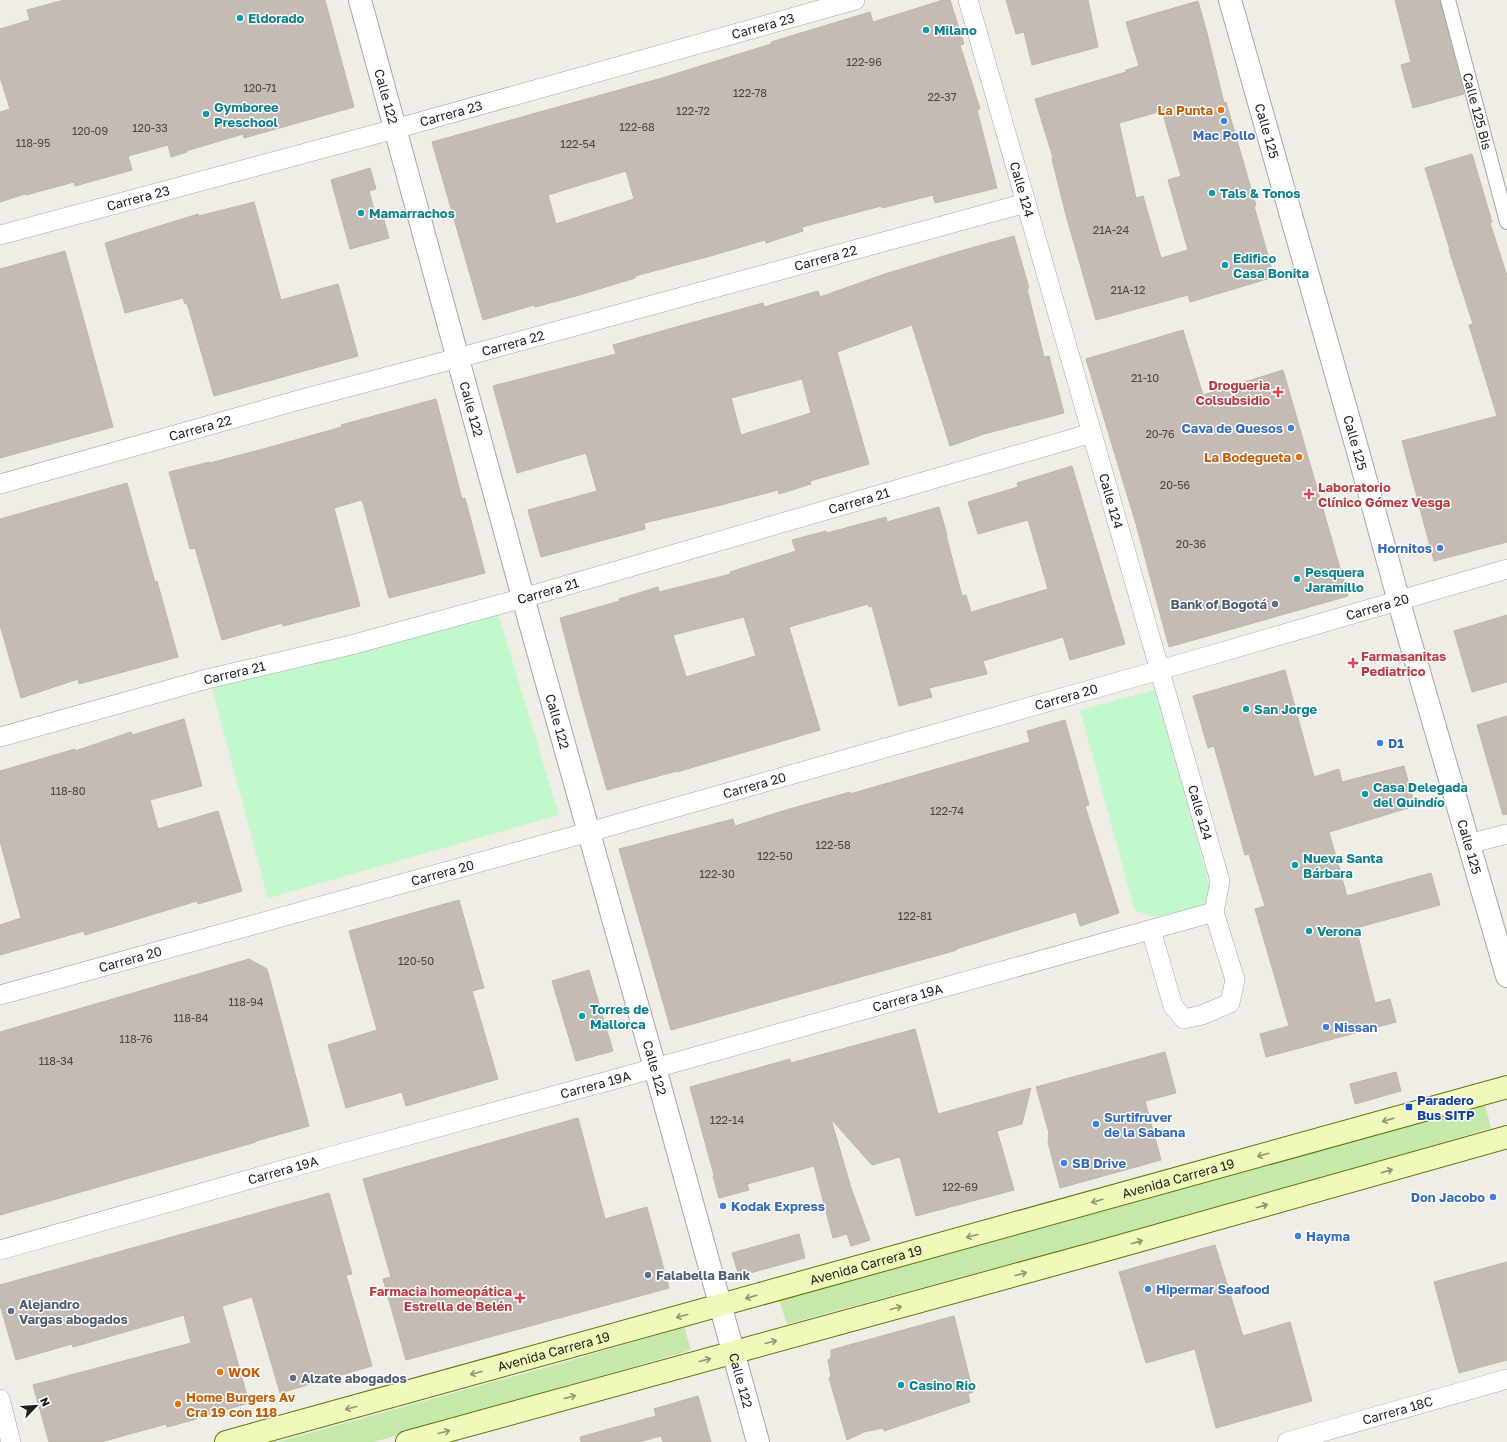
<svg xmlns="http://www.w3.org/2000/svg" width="1507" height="1442" font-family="'Golos Text',sans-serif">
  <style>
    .grass { fill: #c4e9ab }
    .park { fill: #c2f9cc }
    .building { fill: #c4bcb4; stroke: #c1b5a7; fill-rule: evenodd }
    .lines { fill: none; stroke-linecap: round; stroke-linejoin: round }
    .pedestrian-casing { stroke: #a6a6a6; stroke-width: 16 }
    .minor-casing { stroke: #a6a6a6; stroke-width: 20 }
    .tertiary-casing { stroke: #a6a6a6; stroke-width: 24 }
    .secondary-casing { stroke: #5e7506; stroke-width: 24 }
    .pedestrian { stroke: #fff; stroke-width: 14 }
    .minor { stroke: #fff; stroke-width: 19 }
    .tertiary { stroke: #fff; stroke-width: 22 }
    .secondary { stroke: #eff9b9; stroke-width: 22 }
    .oneway { stroke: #919774 }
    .culture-dot { fill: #0f9aa8; stroke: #fff; stroke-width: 1.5 }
    .food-dot { fill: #e8710a; stroke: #fff; stroke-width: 1.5 }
    .shop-dot { fill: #3f7fe0; stroke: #fff; stroke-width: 1.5 }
    .health-dot { fill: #e0444e; stroke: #fff; stroke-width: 1.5 }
    .service-dot { fill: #5c6f8a; stroke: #fff; stroke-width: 1.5 }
    .transit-dot { fill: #1a4fb4; stroke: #fff; stroke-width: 1.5 }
    .labels { text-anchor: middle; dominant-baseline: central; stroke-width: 3; stroke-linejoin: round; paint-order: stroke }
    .number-label { font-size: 11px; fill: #484644 }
    .culture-label { font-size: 13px; font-weight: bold; fill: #0d838f; stroke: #fff; text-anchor: start }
    .street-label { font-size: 13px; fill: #1f1f1f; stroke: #fff }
    .food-label { font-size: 13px; font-weight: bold; fill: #c56008; stroke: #fff; text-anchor: end }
    .shop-label { font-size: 13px; font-weight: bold; fill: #366cbe; stroke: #fff; text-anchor: start }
    .health-label { font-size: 13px; font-weight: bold; fill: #be3a42; stroke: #fff; text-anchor: end }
    .service-label { font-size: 13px; font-weight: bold; fill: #4e5e75; stroke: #fff; text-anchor: start }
    .transit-label { font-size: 13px; font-weight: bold; fill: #164399; stroke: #fff; text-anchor: start }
  </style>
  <rect width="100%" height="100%" fill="#efede5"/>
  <g class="grass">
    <path d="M1485,1105L1491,1128L1254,1198L787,1324L779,1300Z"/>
    <path d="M684,1327L691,1350L374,1442H277L569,1361Z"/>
  </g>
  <g class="park">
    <path d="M498,613L559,815L268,898L211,685Z"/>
    <path d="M1158,689L1214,903L1155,917L1135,911L1080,710Z"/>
  </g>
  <g class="building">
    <path d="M64,0H325L354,107L244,138L243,134L186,151L187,152L171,157L168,145L128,156L132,170L75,186L74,182L26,195L25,194L0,202V112L10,109L0,77V29L30,20L27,10Z"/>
    <path d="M943,0H950L964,44L960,45L980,109L977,110L997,188L935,203L933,195L882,208L881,206L802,227L803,231L766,243L765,240L714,255L635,276V278L576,296L535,307L534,305L483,320L432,142L662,78L771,44V42L870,12L873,22ZM626,171L634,199L556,224L548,195Z"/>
    <path d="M1006,0H1088L1098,47L1032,65L1024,32L1016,34Z"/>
    <path d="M1395,0H1440L1464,94L1413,108L1401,65L1411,62Z"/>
    <path d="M1198,1L1207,33L1224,103L1226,102L1256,206H1254L1274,277L1190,302L1188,295L1096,320L1066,215L1052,159L1053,158L1035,99L1126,72V70L1139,66L1126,22ZM1162,111L1181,176L1168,180L1188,250L1161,258L1143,196L1136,198L1119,123Z"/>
    <path d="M1472,154L1492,222L1490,223L1507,276V542L1434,561L1402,441L1497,416L1469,325L1473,324L1449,250H1450L1425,168Z"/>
    <path d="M370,168L376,189L369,191L377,221L384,220L389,238L350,249L331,180Z"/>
    <path d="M254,202L281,300L338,284L358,356L214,396L187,303L185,304L183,298L125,313L105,243L198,214L199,216Z"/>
    <path d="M1014,236L1029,288L1027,289L1044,357L1049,356L1064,413L984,434L950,446L912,325L837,352L869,464L810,481L811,484L779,494L778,490L717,506L644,523L645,529L541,557L528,510L597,491L586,453L517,473L493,386L616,354L613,345L669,329L763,303L764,307L818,291L820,297L882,275L950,254ZM802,379L811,413L741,435L731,398Z"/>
    <path d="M65,251L113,427L0,458V269Z"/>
    <path d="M1183,330L1203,395L1283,370L1348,596L1169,647L1136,524L1086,359Z"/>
    <path d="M436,399L462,499L465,498L485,573L389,598L363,503L361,500L334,508L360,606L283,626L282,623L222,640L195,548L190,549L169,472L210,462V463L263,449L342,427L341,425Z"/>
    <path d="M1072,466L1125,644L1070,660L1063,637L983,661L987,674L929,688L932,697L899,706L872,606L869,607L868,604L789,627L820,730L677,772V771L607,790L582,702L560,618L620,601L619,599L658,587L659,592L731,574L730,572L796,551L792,540L826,531L827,533L886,517L887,522L939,507L947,535H946L962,596L966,595L971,612L1048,589L1028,520L978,534L968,502L1018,487L1017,483ZM744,617L756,656L686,677L673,635Z"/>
    <path d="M127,483L155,582L157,581L178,657L79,684L78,679L21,698L0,625V519Z"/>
    <path d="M1507,615V682L1472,692L1454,631Z"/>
    <path d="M1285,670L1314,777L1339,769L1342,782L1404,766L1415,806L1329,832L1347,896L1431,873L1440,905L1356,928L1375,1003L1390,999L1396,1022L1266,1057L1260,1034L1289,1026L1255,909L1265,906L1249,854L1245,855L1214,746L1208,748L1193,696Z"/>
    <path d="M1507,716V814L1503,815L1477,725Z"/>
    <path d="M184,719L202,786L150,800L158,829L218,811L242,891L198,904L197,901L85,935L84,931L0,955V925L21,918L0,841V771L75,749V751L131,732L132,735Z"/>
    <path d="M1065,720L1089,805L1085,806L1119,913L1080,926L1076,912L956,949L957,950L671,1030L619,849L733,819L735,826L786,810L850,792V794L1030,742L1027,731Z"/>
    <path d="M459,900L484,988L472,991L498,1079L406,1106L402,1092L346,1108L328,1045L377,1030L349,931Z"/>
    <path d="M249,959L267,969L309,1126L256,1141V1142L0,1215V1032Z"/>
    <path d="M589,970L613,1051L576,1061L552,981Z"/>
    <path d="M915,1029L938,1114L1031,1088L1022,1124L997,1131L1014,1190L916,1216L900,1157L872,1165L831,1119L851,1188L870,1240L851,1246L847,1234L833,1238L814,1166L747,1184L749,1190L719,1198L713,1176L714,1175L690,1087L790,1059L791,1063Z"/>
    <path d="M1165,1052L1176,1093L1145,1101L1161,1160L1060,1188L1048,1142L1049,1133L1036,1087Z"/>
    <path d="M1396,1072L1401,1091L1355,1104L1350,1084Z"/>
    <path d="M578,1118L605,1219L647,1207L669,1288L406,1360L383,1279L391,1277L363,1179Z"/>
    <path d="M329,1193L352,1274L346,1275L372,1366L280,1393L252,1297L222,1306L249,1403L197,1418V1419L167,1427L166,1424L101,1442H49L33,1385L191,1343L184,1315L73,1347L72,1344L16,1360L0,1305V1285Z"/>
    <path d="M799,1234L805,1258L739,1276L732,1253Z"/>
    <path d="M1215,1245L1243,1336L1290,1322L1312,1401L1216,1428L1195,1349L1146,1363L1119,1272Z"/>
    <path d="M1507,1262V1360L1459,1373L1434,1282Z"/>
    <path d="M954,1316L973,1392L968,1394L970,1402L884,1431L883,1428L864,1432L847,1440L829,1378L831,1376L828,1360L831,1358V1350Z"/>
    <path d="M698,1396L711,1442H663L661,1436L639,1442H581L580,1437L656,1416L654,1409Z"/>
  </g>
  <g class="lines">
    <defs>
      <g id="pedestrian">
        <path id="s1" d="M1448,0L1507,222"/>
      </g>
      <g id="minor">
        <path id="s2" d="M968,0L1220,881L1214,912L1235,980L1230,1003L1202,1015L1184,1019L1173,1006L1151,930"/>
        <path id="s3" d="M0,235L395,129L855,0"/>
        <path id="s4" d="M0,484L299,400L458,358L1026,203"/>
        <path id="s5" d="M0,737L207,679L351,645L523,598L1092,433"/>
        <path d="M1468,844L1507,834"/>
        <path id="s6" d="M0,995L589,832L1160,670L1507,569"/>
        <path id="s7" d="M0,1250L336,1155L612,1080L1214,912"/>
        <path d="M0,1399L11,1442"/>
        <path id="s8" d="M1287,1442L1507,1379"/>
      </g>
      <g id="tertiary">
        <path id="s9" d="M360,0L527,612L655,1068L758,1442"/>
        <path id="s10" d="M1230,0L1357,448L1406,627L1507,976"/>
      </g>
      <g id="secondary">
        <path id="s11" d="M226,1442L1507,1087"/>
        <path d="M407,1442L1099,1252L1507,1137"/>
      </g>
    </defs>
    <use href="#pedestrian" class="pedestrian-casing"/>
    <use href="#minor" class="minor-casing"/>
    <use href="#tertiary" class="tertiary-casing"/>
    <use href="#secondary" class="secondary-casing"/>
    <use href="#pedestrian" class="pedestrian"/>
    <use href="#minor" class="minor"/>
    <use href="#tertiary" class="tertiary"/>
    <use href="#secondary" class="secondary"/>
  </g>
  <defs><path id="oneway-shaft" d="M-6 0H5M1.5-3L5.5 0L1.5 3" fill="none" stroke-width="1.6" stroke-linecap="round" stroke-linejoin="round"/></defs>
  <g class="oneway">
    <use href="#oneway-shaft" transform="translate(1388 1120) rotate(164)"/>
    <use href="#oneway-shaft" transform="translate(1263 1155) rotate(164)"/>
    <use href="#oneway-shaft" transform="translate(1387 1171) rotate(-16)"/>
    <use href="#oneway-shaft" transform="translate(1097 1201) rotate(164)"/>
    <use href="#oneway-shaft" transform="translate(1262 1206) rotate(-16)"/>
    <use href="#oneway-shaft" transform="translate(972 1236) rotate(165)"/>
    <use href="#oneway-shaft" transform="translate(1137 1242) rotate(-16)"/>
    <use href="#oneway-shaft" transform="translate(1021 1274) rotate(-15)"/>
    <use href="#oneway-shaft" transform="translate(751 1297) rotate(164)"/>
    <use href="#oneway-shaft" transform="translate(896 1308) rotate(-15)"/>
    <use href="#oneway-shaft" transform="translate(682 1316) rotate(165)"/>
    <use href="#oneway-shaft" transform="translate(771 1342) rotate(-15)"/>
    <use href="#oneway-shaft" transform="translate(705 1360) rotate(-15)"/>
    <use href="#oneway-shaft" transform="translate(476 1373) rotate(165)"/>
    <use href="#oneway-shaft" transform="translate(570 1397) rotate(-15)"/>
    <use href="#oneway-shaft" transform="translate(351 1408) rotate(165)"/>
    <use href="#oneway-shaft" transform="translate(444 1432) rotate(-15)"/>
  </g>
  <g class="culture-dot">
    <circle cx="240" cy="18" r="4"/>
    <circle cx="926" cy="30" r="4"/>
    <circle cx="206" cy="114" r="4"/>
    <circle cx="1212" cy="193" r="4"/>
    <circle cx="361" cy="213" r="4"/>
    <circle cx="1225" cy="265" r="4"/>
    <circle cx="1297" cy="579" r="4"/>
    <circle cx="1246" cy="709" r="4"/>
    <circle cx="1365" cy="794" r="4"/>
    <circle cx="1295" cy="865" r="4"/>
    <circle cx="1309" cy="931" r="4"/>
    <circle cx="582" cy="1016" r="4"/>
    <circle cx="901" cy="1385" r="4"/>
  </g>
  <g class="food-dot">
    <circle cx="1221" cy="110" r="4"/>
    <circle cx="1299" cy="457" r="4"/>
    <circle cx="220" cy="1372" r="4"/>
    <circle cx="178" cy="1404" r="4"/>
  </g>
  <g class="shop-dot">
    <circle cx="1224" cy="121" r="4"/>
    <circle cx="1291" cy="428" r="4"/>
    <circle cx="1440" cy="548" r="4"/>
    <circle cx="1380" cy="743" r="4"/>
    <circle cx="1326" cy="1027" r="4"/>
    <circle cx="1096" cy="1124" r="4"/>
    <circle cx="1064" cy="1163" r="4"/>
    <circle cx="1493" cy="1197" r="4"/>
    <circle cx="723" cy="1206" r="4"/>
    <circle cx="1298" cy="1236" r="4"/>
    <circle cx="1148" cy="1289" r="4"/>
  </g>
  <g class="health-dot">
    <path d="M1276 386h4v4h4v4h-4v4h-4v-4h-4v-4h4z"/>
    <path d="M1307 488h4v4h4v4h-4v4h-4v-4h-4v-4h4z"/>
    <path d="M1351 657h4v4h4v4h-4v4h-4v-4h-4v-4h4z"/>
    <path d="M518 1292h4v4h4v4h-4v4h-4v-4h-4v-4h4z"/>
  </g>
  <g class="service-dot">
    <circle cx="1275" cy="604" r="4"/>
    <circle cx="648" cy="1275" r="4"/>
    <circle cx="11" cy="1311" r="4"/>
    <circle cx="293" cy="1378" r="4"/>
  </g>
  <rect class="transit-dot" x="1405" y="1103" width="8" height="8" rx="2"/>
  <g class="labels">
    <g class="number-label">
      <text x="864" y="61">122-96</text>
      <text x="260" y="87">120-71</text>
      <text x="750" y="92">122-78</text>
      <text x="942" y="96">22-37</text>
      <text x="693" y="110">122-72</text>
      <text x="637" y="126">122-68</text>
      <text x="150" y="127">120-33</text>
      <text x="90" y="130">120-09</text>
      <text x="33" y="142">118-95</text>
      <text x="578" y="143">122-54</text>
      <text x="1111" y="229">21A-24</text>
      <text x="1128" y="289">21A-12</text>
      <text x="1145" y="377">21-10</text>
      <text x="1160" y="433">20-76</text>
      <text x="1175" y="484">20-56</text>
      <text x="1191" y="543">20-36</text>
      <text x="68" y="790">118-80</text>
      <text x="947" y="810">122-74</text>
      <text x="833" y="844">122-58</text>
      <text x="775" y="855">122-50</text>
      <text x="717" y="873">122-30</text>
      <text x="915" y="915">122-81</text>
      <text x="416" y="960">120-50</text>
      <text x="246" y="1001">118-94</text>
      <text x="191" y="1017">118-84</text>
      <text x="136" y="1038">118-76</text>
      <text x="56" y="1060">118-34</text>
      <text x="727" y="1119">122-14</text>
      <text x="960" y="1186">122-69</text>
    </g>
    <g class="culture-label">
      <text x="248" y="18">Eldorado</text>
      <text x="934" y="30">Milano</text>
      <text x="214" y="107">Gymboree<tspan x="214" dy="15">Preschool</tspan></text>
      <text x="1220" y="193">Tals &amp; Tonos</text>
      <text x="369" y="213">Mamarrachos</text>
      <text x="1233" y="258">Edifico<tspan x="1233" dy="15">Casa Bonita</tspan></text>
      <text x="1305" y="572">Pesquera<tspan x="1305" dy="15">Jaramillo</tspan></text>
      <text x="1254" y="709">San Jorge</text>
      <text x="1373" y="787">Casa Delegada<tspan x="1373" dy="15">del Quindío</tspan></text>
      <text x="1303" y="858">Nueva Santa<tspan x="1303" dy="15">Bárbara</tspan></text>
      <text x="1317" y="931">Verona</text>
      <text x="590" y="1009">Torres de<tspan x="590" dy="15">Mallorca</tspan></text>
      <text x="909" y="1385">Casino Rio</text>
    </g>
    <g class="street-label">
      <text stroke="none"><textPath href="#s3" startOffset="791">Carrera 23</textPath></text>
      <text stroke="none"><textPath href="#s9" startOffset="100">Calle 122</textPath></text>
      <text stroke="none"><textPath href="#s1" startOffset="115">Calle 125 Bis</textPath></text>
      <text stroke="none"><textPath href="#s3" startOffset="467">Carrera 23</textPath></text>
      <text stroke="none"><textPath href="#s10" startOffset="136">Calle 125</textPath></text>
      <text stroke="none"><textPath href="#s2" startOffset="197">Calle 124</textPath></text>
      <text stroke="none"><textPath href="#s3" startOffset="143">Carrera 23</textPath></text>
      <text stroke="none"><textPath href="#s4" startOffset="856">Carrera 22</textPath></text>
      <text stroke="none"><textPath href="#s4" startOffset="532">Carrera 22</textPath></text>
      <text stroke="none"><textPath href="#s9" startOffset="424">Calle 122</textPath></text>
      <text stroke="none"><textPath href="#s4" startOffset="208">Carrera 22</textPath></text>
      <text stroke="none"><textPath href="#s10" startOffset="460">Calle 125</textPath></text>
      <text stroke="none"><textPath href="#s5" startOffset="891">Carrera 21</textPath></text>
      <text stroke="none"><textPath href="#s2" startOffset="521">Calle 124</textPath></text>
      <text stroke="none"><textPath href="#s5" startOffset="567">Carrera 21</textPath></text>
      <text stroke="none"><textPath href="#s6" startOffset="1431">Carrera 20</textPath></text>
      <text stroke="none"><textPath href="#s5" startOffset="243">Carrera 21</textPath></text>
      <text stroke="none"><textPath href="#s6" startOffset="1107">Carrera 20</textPath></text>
      <text stroke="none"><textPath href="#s9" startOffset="748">Calle 122</textPath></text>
      <text stroke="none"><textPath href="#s6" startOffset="783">Carrera 20</textPath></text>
      <text stroke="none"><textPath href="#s2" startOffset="845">Calle 124</textPath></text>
      <text stroke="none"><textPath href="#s10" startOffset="880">Calle 125</textPath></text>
      <text stroke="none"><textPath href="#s6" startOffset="459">Carrera 20</textPath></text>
      <text stroke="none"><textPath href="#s6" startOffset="135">Carrera 20</textPath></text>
      <text stroke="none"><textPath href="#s7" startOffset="942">Carrera 19A</textPath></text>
      <text stroke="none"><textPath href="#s9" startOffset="1108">Calle 122</textPath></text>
      <text stroke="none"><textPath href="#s7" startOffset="618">Carrera 19A</textPath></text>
      <text stroke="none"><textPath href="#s7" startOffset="294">Carrera 19A</textPath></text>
      <text stroke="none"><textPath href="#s11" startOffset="988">Avenida Carrera 19</textPath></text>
      <text stroke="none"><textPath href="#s11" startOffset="664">Avenida Carrera 19</textPath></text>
      <text stroke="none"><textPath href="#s11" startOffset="340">Avenida Carrera 19</textPath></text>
      <text stroke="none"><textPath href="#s9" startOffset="1432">Calle 122</textPath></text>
      <text stroke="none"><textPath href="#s8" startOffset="115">Carrera 18C</textPath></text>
    </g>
    <g class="food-label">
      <text x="1213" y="110">La Punta</text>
      <text x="1291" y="457">La Bodegueta</text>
      <text x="228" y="1372" text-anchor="start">WOK</text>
      <text x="186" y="1397" text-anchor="start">Home Burgers Av<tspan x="186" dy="15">Cra 19 con 118</tspan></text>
    </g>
    <g class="shop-label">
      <text x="1224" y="135" text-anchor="middle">Mac Pollo</text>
      <text x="1283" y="428" text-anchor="end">Cava de Quesos</text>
      <text x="1432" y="548" text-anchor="end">Hornitos</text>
      <text x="1388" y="743">D1</text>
      <text x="1334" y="1027">Nissan</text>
      <text x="1104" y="1117">Surtifruver<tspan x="1104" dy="15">de la Sabana</tspan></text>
      <text x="1072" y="1163">SB Drive</text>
      <text x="1485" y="1197" text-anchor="end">Don Jacobo</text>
      <text x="731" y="1206">Kodak Express</text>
      <text x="1306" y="1236">Hayma</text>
      <text x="1156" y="1289">Hipermar Seafood</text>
    </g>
    <g class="health-label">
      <text x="1270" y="385">Drogueria<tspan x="1270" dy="15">Colsubsidio</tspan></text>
      <text x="1318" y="487" text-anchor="start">Laboratorio<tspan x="1318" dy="15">Clínico Gómez Vesga</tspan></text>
      <text x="1361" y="656" text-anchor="start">Farmasanitas<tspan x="1361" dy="15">Pediatrico</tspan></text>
      <text x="512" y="1291">Farmacia homeopática<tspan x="512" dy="15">Estrella de Belén</tspan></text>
    </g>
    <g class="service-label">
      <text x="1267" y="604" text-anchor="end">Bank of Bogotá</text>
      <text x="656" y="1275">Falabella Bank</text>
      <text x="19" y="1304">Alejandro<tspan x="19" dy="15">Vargas abogados</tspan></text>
      <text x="301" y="1378">Alzate abogados</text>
    </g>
    <g class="transit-label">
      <text x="1417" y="1100">Paradero<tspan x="1417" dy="15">Bus SITP</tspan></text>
    </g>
  </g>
  <g transform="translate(36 1406) rotate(65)" stroke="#ffffff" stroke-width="3" paint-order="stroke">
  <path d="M0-3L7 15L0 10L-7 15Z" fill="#1f1f1f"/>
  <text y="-6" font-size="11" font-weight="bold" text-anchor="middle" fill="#1f1f1f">N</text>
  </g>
</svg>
